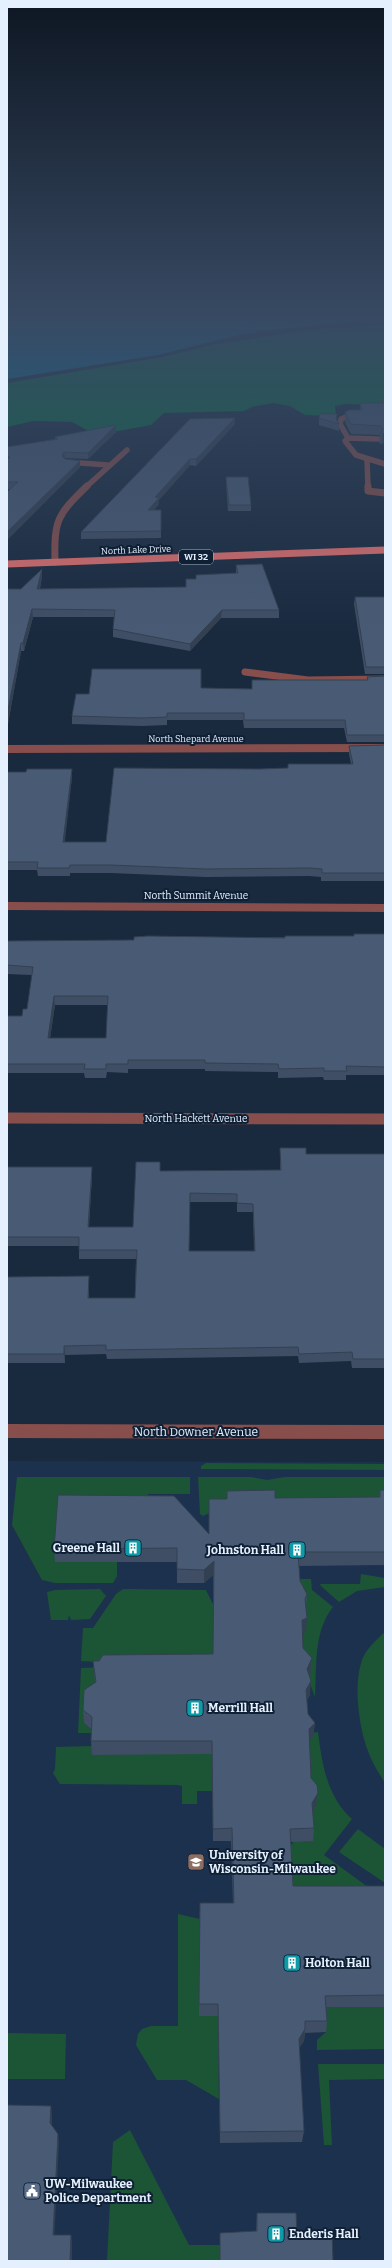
<svg xmlns="http://www.w3.org/2000/svg" width="392" height="2268" font-family="Bitter,serif">
  <style>
    .built { fill: #1c314d }
    .green { fill: #1c5436 }
    .forest { fill: #056d40 }
    .water { fill: #0077a4 }
    .lines { fill: none; stroke-linecap: round; stroke-linejoin: round }
    .service-far1 { stroke: #874e4c; stroke-width: 5.5 }
    .service { stroke: #874e4c; stroke-width: 7 }
    .minor-far3 { stroke: #874e4c; stroke-width: 5.5 }
    .minor-far2 { stroke: #874e4c; stroke-width: 7 }
    .minor-far1 { stroke: #874e4c; stroke-width: 8 }
    .minor { stroke: #874e4c; stroke-width: 11 }
    .tertiary { stroke: #874e4c; stroke-width: 14 }
    .primary { stroke: #e46f6d; stroke-width: 7 }
    .wall { fill: #3f4e64; fill-rule: evenodd }
    .shaded-wall { fill: #334051 }
    .building { fill: #495b74; stroke: #334051; fill-rule: evenodd }
    .labels { text-anchor: middle; dominant-baseline: central; stroke-width: 4; stroke-linejoin: round; paint-order: stroke }
    .far-street-label { font-size: 9px; fill: #e5f0ff; stroke: #0f2035 }
    .shield { fill: #0f2035; stroke: #a5b2c2; stroke-width: 1 }
    .shield-label { font-size: 9px; font-weight: bold; fill: #e5f0ff }
    .street-label { font-size: 10px; fill: #e5f0ff; stroke: #0f2035 }
    .near-street-label { font-size: 12px; fill: #e5f0ff; stroke: #0f2035 }
    .near-poi-label { font-size: 12px; font-weight: bold; fill: #e5f0ff; stroke: #0f2035; text-anchor: start }
  </style>
  <rect width="100%" height="100%" fill="#192a3f"/>
  <path class="built" d="M7,1461L385,1462V2261H7Z"/>
  <g class="green">
    <path d="M206,1463L385,1464V1470L201,1469V1466Z"/>
    <path d="M17,1477H190V1494H148V1509L117,1562V1576L113,1583H55L42,1580L12,1525Z"/>
    <path d="M198,1477H251L267,1480L285,1477H385V1504L209,1513L203,1516L200,1514Z"/>
    <path d="M361,1574L385,1578V1587L357,1591L339,1602L321,1586L320,1584H360Z"/>
    <path d="M296,1579H311L312,1590L333,1607C313,1632 317,1667 315,1697L303,1665Z"/>
    <path d="M100,1589L106,1596L90,1619L71,1620L69,1615L68,1620H51L47,1592L55,1590Z"/>
    <path d="M123,1589L206,1590L213,1604V1668L81,1661L83,1628H93L116,1594Z"/>
    <path d="M385,1632V1783C376,1769 368,1755 364,1739C358,1716 354,1682 362,1660C366,1649 376,1640 385,1632Z"/>
    <path d="M105,1667L96,1678L84,1723L91,1729V1733H78L81,1668Z"/>
    <path d="M318,1732C322,1764 327,1797 352,1819L324,1855L383,1898H292L290,1847L294,1841H313L308,1742L311,1733Z"/>
    <path d="M92,1746L122,1754H212L213,1791H197V1804H182V1786L177,1785L60,1784L53,1773L55,1769L56,1747Z"/>
    <path d="M358,1829L385,1849V1883L339,1852Z"/>
    <path d="M178,1914L200,1919L199,2016H218L219,2099L186,2080H157L136,2045L138,2034L142,2029L151,2026H178Z"/>
    <path d="M324,2007H385V2049L317,2050V2040L326,2032Z"/>
    <path d="M7,2033L66,2034L65,2079H7Z"/>
    <path d="M318,2064H385V2079L329,2080L332,2145H324Z"/>
    <path d="M130,2130L189,2245H220V2261H107L113,2142Z"/>
  </g>
  <path class="forest" d="M385,325V405L345,404L335,406L336,416L305,415L290,406L273,403L252,407L244,411L164,413L151,425L96,435L72,422L33,421L7,427V383L163,357L212,345L301,331Z"/>
  <path class="water" d="M7,320H361L247,333L158,355L7,379Z"/>
  <g class="lines">
    <g class="service-far1">
      <path d="M346,417L341,419L340,424L348,438"/>
      <path d="M378,439L348,438L345,441L356,455L385,464"/>
      <path d="M367,460L368,487"/>
    </g>
    <path class="service" d="M368,486V491L385,493"/>
    <g class="minor-far3">
      <path d="M67,462L108,465"/>
      <path d="M86,487L127,450"/>
    </g>
    <g class="minor-far2">
      <path d="M55,562C54,520 57,515 87,486"/>
      <path d="M245,672L308,680L385,679"/>
    </g>
    <g class="minor-far1">
      <path d="M7,749L385,748"/>
      <path d="M7,906L385,908"/>
    </g>
    <path class="minor" d="M7,1118L385,1119"/>
    <path class="tertiary" d="M7,1431L385,1432"/>
    <path class="primary" d="M7,564L385,550"/>
  </g>
  <g class="wall">
    <path d="M382,398H385L382,444L379,443L380,435L351,434L345,422V412L360,410V403H382Z"/>
    <path d="M319,418L336,419L339,424V431L319,425Z"/>
    <path d="M235,424L196,466L190,465L159,500V504L154,510H161V538L81,539V532Z"/>
    <path d="M116,432L88,459L65,458V459L80,461V467L7,540V492L10,489H7V447L55,440V437Z"/>
    <path d="M226,477L251,505V511H228L226,483Z"/>
    <path d="M236,565L279,610V618H221L190,651L113,637V629L114,617H33L24,651H21L8,724H7V589H21L42,569V577L40,589L186,587L196,579L236,573Z"/>
    <path d="M355,597H385V674H365L354,604Z"/>
    <path d="M385,676V742H347L344,728H244L243,720H167V725L142,726L72,724V716L89,694L201,688L252,689V680H367V677Z"/>
    <path d="M385,745V881H321V877L309,876L206,877L111,873H70V876H38L37,870H7V772L72,777L64,842H106L261,769L288,768V764H351L349,754V746Z"/>
    <path d="M354,934H385V1075H346V1080H324L323,1077L278,1078V1072L205,1071V1069H128V1073L107,1072L106,1078H85L84,1073H7V1016H22L27,1009L32,975L7,974V941L134,940L354,936ZM55,1005H108L106,1038H50Z"/>
    <path d="M280,1148L306,1154H385V1368H352L351,1361L299,1363L298,1356L107,1359L106,1354L65,1355V1363H7V1277L89,1285V1298H135L136,1259H79V1246H7V1167L92,1176L89,1227H133L160,1171L280,1170ZM190,1202H237V1212H253L254,1251H189Z"/>
    <path d="M380,1490H385V1572L384,1565L299,1566L300,1581L307,1594L306,1607V1632L303,1633V1648L312,1658L311,1671L309,1675L310,1695L307,1700L308,1714L315,1723L313,1736L309,1740L311,1778L316,1806L313,1812L314,1828L313,1841L291,1842L293,1886H385V2007H326L327,2021L326,2032L305,2033L304,2041L299,2048L304,2131L302,2142L220,2143L218,2016H199L200,1903H233L231,1841H213L212,1754L92,1755L91,1741V1729L84,1723L83,1710L95,1682L93,1661L213,1654V1575L204,1583H177V1562H55L54,1549L209,1533L227,1499V1491L275,1498L379,1497Z"/>
    <path d="M257,2213L297,2233L333,2261H220V2233L256,2231Z"/>
  </g>
  <g class="shaded-wall">
    <path d="M235,418V424L196,466V459Z"/>
    <path d="M116,425V432L88,459V453Z"/>
    <path d="M382,434H385V443L382,444Z"/>
    <path d="M64,452L65,458L63,462L62,456Z"/>
    <path d="M190,459V465L159,500V504L148,517V510L155,497Z"/>
    <path d="M80,461V467L7,540V532Z"/>
    <path d="M42,569V577L38,596L37,589Z"/>
    <path d="M32,609L33,617L24,651L23,643Z"/>
    <path d="M222,610L221,618L190,651V644Z"/>
    <path d="M21,643V651L8,724L7,715Z"/>
    <path d="M72,769V777L64,850L63,842Z"/>
    <path d="M54,996L55,1005L49,1046L48,1038Z"/>
    <path d="M92,1167V1176L88,1236V1227Z"/>
    <path d="M64,1346L65,1355V1363L64,1354Z"/>
    <path d="M214,1561L213,1575L204,1583V1570Z"/>
    <path d="M307,1618L306,1632L301,1634L302,1620Z"/>
    <path d="M312,1658L311,1671L306,1682L307,1669Z"/>
    <path d="M311,1681L310,1695L305,1703L306,1690Z"/>
    <path d="M315,1723L313,1736L308,1742L309,1729Z"/>
    <path d="M318,1793L316,1806L311,1816L312,1803Z"/>
    <path d="M305,2029L304,2041L298,2050L299,2039Z"/>
    <path d="M51,2106L52,2114V2131L50,2123Z"/>
    <path d="M58,2134L59,2141L54,2242L53,2235Z"/>
    <path d="M71,2235L72,2242V2261H70Z"/>
  </g>
  <g class="building">
    <path d="M382,398H385V434L380,433L383,430L381,426L351,424L345,412L350,410H362L360,403H383Z"/>
    <path d="M320,414H337L336,419L339,424L319,418Z"/>
    <path d="M235,418L196,459H190L155,497L159,498L148,510H161V531L81,532L190,419Z"/>
    <path d="M116,425L88,453L64,452L62,456L65,459L80,461L7,532V492L18,482H7V458H10L7,455V447L58,439L55,437Z"/>
    <path d="M226,477H248L251,505H229Z"/>
    <path d="M262,564L279,610H222L190,644L113,629L115,610L32,609L23,643H21L7,715V589H21L42,569L37,589L186,587V579H196V575L238,573L236,565Z"/>
    <path d="M355,597H385V667H366Z"/>
    <path d="M92,669H201V688L252,689V680H368L367,677L385,676V735H347L345,720H244V713H167V717L142,718L72,716L76,694H89Z"/>
    <path d="M385,745V873H322V869L309,868L206,869L111,865H70L69,868H37L38,862H7V772H26L27,769H72L63,842H106L114,768L261,769L288,768V764H353L349,746Z"/>
    <path d="M354,934H385V1067L346,1066L347,1071H324V1068L279,1069L278,1064L205,1063V1060H128V1064H106V1069H84L85,1064H7V1016H22L23,1009H27L33,967L7,965V941L134,940V937L148,936L285,938V936H354ZM54,996H108L106,1038H48Z"/>
    <path d="M280,1148H306V1154H385V1359H353L352,1352L299,1354L298,1347L106,1350V1345L64,1346V1354H7V1277L89,1276L88,1298H135L137,1250H79V1237H7V1167H92L88,1227H133L136,1162H160V1171L281,1170ZM190,1193L237,1194V1203L253,1204L255,1251H189Z"/>
    <path d="M275,1490V1498L380,1497V1490H385V1552H298L300,1581L307,1594L305,1599L307,1618L302,1620L303,1648L312,1658L307,1669L311,1681L306,1690L308,1714L315,1723L309,1729L311,1778L317,1785L318,1793L312,1803L314,1828L290,1829L293,1886H385V1995L325,1996L327,2021H305V2029L299,2039L304,2131L220,2132L218,2004H199L200,1903H234L232,1828L213,1829L212,1741H91L92,1717L83,1710L84,1690L96,1682L93,1661H99L103,1655L213,1654L214,1561L204,1570L177,1569V1548L54,1549L58,1495L174,1496L209,1534V1499H227V1491Z"/>
    <path d="M7,2105L51,2106L50,2123L58,2134L53,2235H71L70,2261H7Z"/>
    <path d="M257,2213H296L297,2233H332L333,2261H220V2233L257,2231Z"/>
  </g>
  <linearGradient id="sky" x2="0" y2="1"><stop stop-color="#0e1723"/><stop offset="0.5" stop-color="#384a63"/><stop offset="1" stop-color="#384a63" stop-opacity="0"/></linearGradient>
  <rect width="392" height="637" fill="url(#sky)"/>
  <defs>
    <symbol id="building-square" viewBox="-11 -11 22 22"><rect x="-9" y="-9" width="18" height="18" rx="4" fill="#0f9aa8" stroke="#0f2035"/><path d="M-4-6H4V6H1V3H-1V6H-4ZM-2.5-4.3h1.7v1.8h-1.7ZM.8-4.3h1.7v1.8H.8ZM-2.5-1h1.7V.8h-1.7ZM.8-1h1.7V.8H.8Z" fill="#fff"/></symbol>
    <symbol id="university-square" viewBox="-11 -11 22 22"><rect x="-9" y="-9" width="18" height="18" rx="4" fill="#8d6e63" stroke="#0f2035"/><path d="M0-5L7-2L0 1L-7-2ZM-4 1L0 2.5L4 1V4Q0 6-4 4Z" fill="#fff"/></symbol>
    <symbol id="civic-square" viewBox="-11 -11 22 22"><rect x="-9" y="-9" width="18" height="18" rx="4" fill="#5c6f8a" stroke="#0f2035"/><path d="M-.6-6.5H3V-4.5H.6V-3L4-1V1h2V6H-6V1h2V-1L-.6-3ZM-1.2 2.5V6h2.4V2.5Z" fill="#fff"/></symbol>
  </defs>
  <g fill-rule="evenodd">
    <use href="#building-square" x="123" y="1538" width="20" height="20"/>
    <use href="#building-square" x="287" y="1540" width="20" height="20"/>
    <use href="#building-square" x="185" y="1698" width="20" height="20"/>
    <use href="#university-square" x="186" y="1852" width="20" height="20"/>
    <use href="#building-square" x="282" y="1953" width="20" height="20"/>
    <use href="#civic-square" x="22" y="2181" width="20" height="20"/>
    <use href="#building-square" x="266" y="2224" width="20" height="20"/>
  </g>
  <g class="labels">
    <g class="far-street-label">
      <text transform="translate(136 550) rotate(-2)">North Lake Drive</text>
      <text x="196" y="739">North Shepard Avenue</text>
    </g>
    <rect class="shield" x="179" y="550" width="34" height="14" rx="3"/>
    <g class="shield-label">
      <text x="196" y="557">WI 32</text>
    </g>
    <g class="street-label">
      <text x="196" y="896">North Summit Avenue</text>
      <text x="196" y="1119">North Hackett Avenue</text>
    </g>
    <g class="near-street-label">
      <text x="196" y="1432">North Downer Avenue</text>
    </g>
    <g class="near-poi-label">
      <text x="120" y="1548" text-anchor="end">Greene Hall</text>
      <text x="284" y="1550" text-anchor="end">Johnston Hall</text>
      <text x="208" y="1708">Merrill Hall</text>
      <text x="209" y="1855">University of<tspan x="209" dy="14">Wisconsin-Milwaukee</tspan></text>
      <text x="305" y="1963">Holton Hall</text>
      <text x="45" y="2184">UW-Milwaukee<tspan x="45" dy="14">Police Department</tspan></text>
      <text x="289" y="2234">Enderis Hall</text>
    </g>
  </g>
  <rect width="392" height="2268" fill="none" stroke="#e5f0ff" stroke-width="16"/>
</svg>
